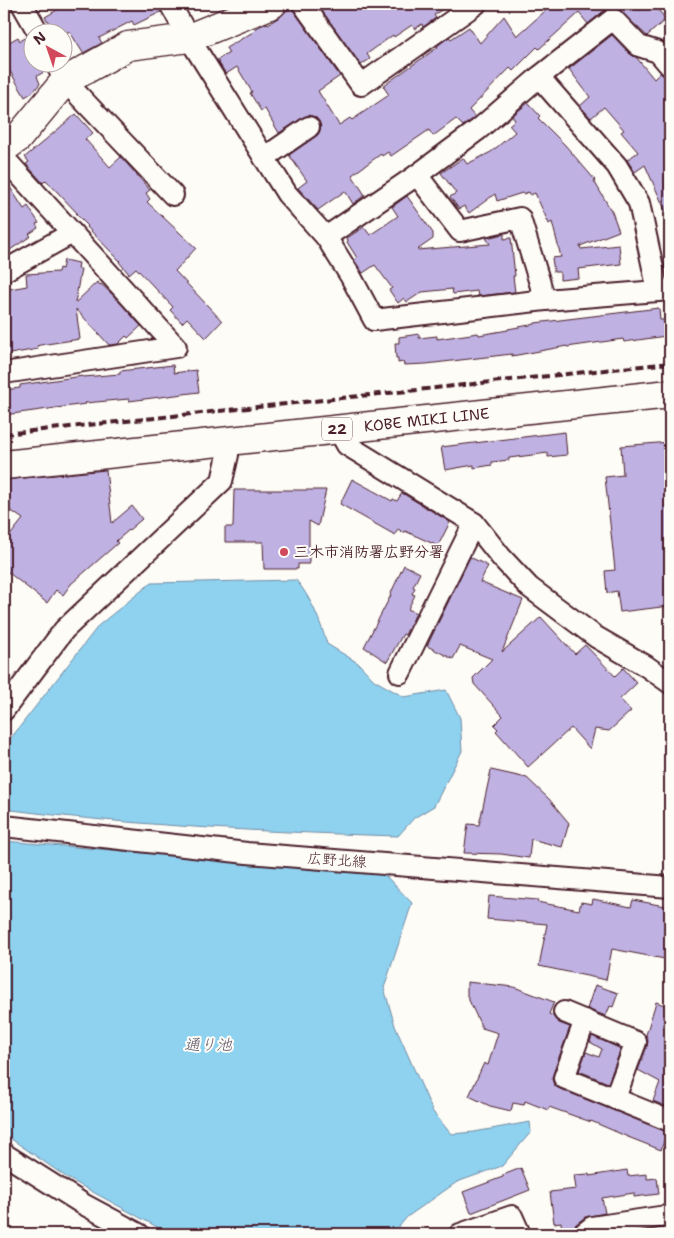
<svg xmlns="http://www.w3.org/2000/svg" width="674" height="1238" font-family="'Shantell Sans','Klee One',sans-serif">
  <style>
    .water { fill: #8ed2f0; stroke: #738aa1 }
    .building { fill: #bfb1e2; stroke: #4a1f2b }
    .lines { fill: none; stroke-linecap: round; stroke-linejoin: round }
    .street-casing { stroke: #4a1f2b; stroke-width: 24 }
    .secondary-casing { stroke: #4a1f2b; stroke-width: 31 }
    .primary-casing { stroke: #4a1f2b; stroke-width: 31 }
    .street { stroke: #fdfcf7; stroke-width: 20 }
    .secondary { stroke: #fdfcf7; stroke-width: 28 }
    .primary { stroke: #fdfcf7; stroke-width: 28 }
    .rail { stroke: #4a1f2b; stroke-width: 4; stroke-dasharray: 8 4; stroke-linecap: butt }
    .poi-dot { fill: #d1495b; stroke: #fdfcf7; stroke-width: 2 }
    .labels { text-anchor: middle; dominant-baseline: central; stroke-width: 4; stroke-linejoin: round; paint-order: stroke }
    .shield { fill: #fdfcf7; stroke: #806168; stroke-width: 1 }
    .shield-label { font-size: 14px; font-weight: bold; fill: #4a1f2b }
    .street-label { font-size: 15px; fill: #4a1f2b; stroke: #fdfcf7 }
    .poi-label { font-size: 15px; font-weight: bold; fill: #4a1f2b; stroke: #fdfcf7; text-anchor: start }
    .water-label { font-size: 16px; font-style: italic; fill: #5e5566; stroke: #fdfcf7 }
  </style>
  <rect width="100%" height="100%" fill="#fdfcf7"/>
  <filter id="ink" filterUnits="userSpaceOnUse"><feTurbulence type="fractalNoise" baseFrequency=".02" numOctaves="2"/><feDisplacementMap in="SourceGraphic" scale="10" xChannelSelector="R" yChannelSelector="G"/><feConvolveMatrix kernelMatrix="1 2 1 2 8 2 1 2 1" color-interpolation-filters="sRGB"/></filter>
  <g filter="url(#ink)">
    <g class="water">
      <path d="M296,580C312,599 320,621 327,644L358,663L374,680L404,697L446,690L460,718L462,751L434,806L414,818L398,836C267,832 134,826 4,809V747L99,625L151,583Z"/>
      <path d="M4,841L383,873L412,903L384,988L395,1026L433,1112L451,1134L474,1132L530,1122L531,1132L502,1166L457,1182L407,1217L393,1234H170L69,1179L4,1134Z"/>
    </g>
    <g class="building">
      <path d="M67,4H158L161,12L134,25L132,21L99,38L102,43L83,53L70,32H55L45,17Z"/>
      <path d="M317,4H450L434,15L436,18L423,27L422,24L415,29L412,25L394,37L393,35L367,54L370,59L361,65Z"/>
      <path d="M553,4H633L639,10L646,4H653L666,19L647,36L617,8L611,7L606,9L588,24L579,13L539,49L537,47L513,71L510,68L469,110L475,117L472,120L463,126L456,119L433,136L429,130L391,156L388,152L382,156L381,154L352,175L365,195L353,204L345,191L318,210L298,188L307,181L289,155L316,136L319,133L321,127L319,121L315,117L308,115L279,133L265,109L261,111L250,93L252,92L237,67L226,74L217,60L229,53L226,48L253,32L258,27L267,23L268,24L278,18L291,7L340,76L318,91L339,125L350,118L352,120L389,95L383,86L438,47L437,46L449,37L451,39L469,27L480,43L504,16L517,36Z"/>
      <path d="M612,35L630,54L636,57L654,79L660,73L666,77L670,78V221L645,165L635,172L627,160L638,152L621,132L624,130L604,107L591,118L580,106L590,97L569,69Z"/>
      <path d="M18,37L20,41L24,38L32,52V62H39L44,72L37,76L40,84L33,92L25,97L4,61V45Z"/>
      <path d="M528,103L540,116L538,118L565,145L595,180L594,181L612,212L619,231L580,246L581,249L619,245L621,264L578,269L579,278L560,280V272H554L552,258L561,257L552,222L549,224L535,193L530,195L529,192L523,194L522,193L497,201L495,194L469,213L464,206L459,209L450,197L456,193L441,173L463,158L467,164L491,152L515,132L509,125L515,120L512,116Z"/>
      <path d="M76,114L93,133L85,139L110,167L121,157L150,190L146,193L150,199L147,202L196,248L175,271L222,321L206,338L187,318L182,323L170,310L173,307L136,268L129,274L119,262L120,261L87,227L88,226L76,214L77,213L46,180L43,183L26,164L29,162L25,157Z"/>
      <path d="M4,178L24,209L28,206L39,223L36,224L38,228L29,234L31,236L4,254Z"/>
      <path d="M407,196L433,233V239L417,250L490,244L486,238L504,234V239L511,238L515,276H513L515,292L478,296L477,291L453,294L452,289L422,292L407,302L404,298L398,303L389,290L392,288L375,265L363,273L354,260L357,258L347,242L348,241L347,238L364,227L370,235L398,216L392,207Z"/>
      <path d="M64,260L79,263L78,269H81L75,303L97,282L100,285L101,284L113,295L141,326L128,338L126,336L118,344L109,345L76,309L80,339L40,345L37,346L38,349L4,355V290L27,286L26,274L58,272L59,268L62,269Z"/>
      <path d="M659,308L660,320H665L666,336L624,342L623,339L567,347V346L512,356V354L426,364L404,365L403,362L398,363V358H396L395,343H399V337L419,334V338L437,336V339L478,333L479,335L508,330V329L535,324V323Z"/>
      <path d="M173,365L174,373L196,370L199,392L129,401V399L85,403L86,404L4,415V390L20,388V385L83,376V377L120,374V371Z"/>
      <path d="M565,432L567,455L548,457V453L509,458V460L492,462V465L474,468V465L445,470L441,447Z"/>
      <path d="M670,442V606L620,612L617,591L607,593L605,571L615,570L605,477L623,475L621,446Z"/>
      <path d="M106,470L112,523L132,506L142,519L116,541L118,543L71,584L63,595L56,590L47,603L4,569V543L23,519L4,506V480Z"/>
      <path d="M352,479L392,501L393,499L397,501L402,493L450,522L438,546L405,531L404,533L398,529L395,535L340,504Z"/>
      <path d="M234,490H326L318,526L309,521V564H298V569H264L263,542H225V527H233Z"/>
      <path d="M470,557L488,566L480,582L523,600L502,652L541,617L575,654L585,645L615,676L623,668L637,683L620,699L631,711L609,731L595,729L590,749L571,728L528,767L496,731L498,729L494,725L503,716L474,684L473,678L492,659L460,646L453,659L427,646Z"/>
      <path d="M404,565L420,573L413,587L415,588L412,594L415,595L408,609L416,613L405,635L403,634L387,662L364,647L391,595H390Z"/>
      <path d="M491,770L527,778L549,799L569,823L562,847L531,839L529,858L501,854L464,853L468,824L479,825Z"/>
      <path d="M489,896L538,900L537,902L579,910L581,902L592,904L593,899L631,907L633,900L670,907V960L612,949L606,980L539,966L547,924L487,919Z"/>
      <path d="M467,982L514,987L554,1002L549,1014L553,1016L559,1023L570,1027L553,1074L552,1079L554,1085L560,1089L667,1132L661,1150L628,1137L591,1121V1122L549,1107L548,1110L525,1101L524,1105L513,1103L511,1111L490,1106L469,1096L484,1063L488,1065L498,1033L482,1028L467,996Z"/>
      <path d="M595,985L618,993L613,1007L610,1006L606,1016L587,1009Z"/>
      <path d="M656,1002L670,1007V1108L653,1101L660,1082L638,1070L647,1046L648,1041L646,1035Z"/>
      <path d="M592,1036L621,1049L608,1083L579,1071L586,1052L599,1057L602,1049L590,1042Z"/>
      <path d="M521,1168L530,1190L471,1213L463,1192L500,1178L503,1177V1175Z"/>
      <path d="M627,1170L628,1176L647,1174V1179L657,1178L659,1194L634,1197V1193L602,1198L605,1213L585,1217L575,1225L571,1234H562L561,1222L554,1223L550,1192L576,1189L574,1175L589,1174V1176Z"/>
    </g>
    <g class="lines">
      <defs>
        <g id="street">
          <path d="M22,4L38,32"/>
          <path d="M170,4L189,38L287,194L326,237L351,277L374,320L545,300L670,290"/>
          <path d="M303,4L361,85L476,4"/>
          <path d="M55,62L65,81L173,195"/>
          <path d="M539,77L617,166L639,203L658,291"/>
          <path d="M4,158L176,347L4,373"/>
          <path d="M264,158L309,127"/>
          <path d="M417,175L460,231L520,218L545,300"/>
          <path d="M326,237L417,175L479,129L539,77L613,19L639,46L658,52L670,66"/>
          <path d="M4,271L72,233"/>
          <path d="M338,429L347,445L474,523L501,557L529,587L596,637L646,666L670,683"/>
          <path d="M400,673L474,523"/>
          <path d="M4,710L64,630L222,481L228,455L225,441"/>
          <path d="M4,826L247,853L670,887"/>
          <path d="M564,1012L636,1042L615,1098"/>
          <path d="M585,1020L564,1078L670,1121"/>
          <path d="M4,1154L83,1204L139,1234"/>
          <path d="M460,1234L512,1216L520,1234"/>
          <path d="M583,1234L592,1227L666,1216"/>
        </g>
        <path id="secondary" d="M4,148L18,138L65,81L128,46L189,38L272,4"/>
        <g id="primary">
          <path id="s1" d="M4,465L670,394"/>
        </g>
      </defs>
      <use href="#street" class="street-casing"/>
      <use href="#secondary" class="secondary-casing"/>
      <use href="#primary" class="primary-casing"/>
      <use href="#street" class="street"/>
      <use href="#secondary" class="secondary"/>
      <use href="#primary" class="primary"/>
      <path class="rail" d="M4,434L670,363"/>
    </g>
  </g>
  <circle class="poi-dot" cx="284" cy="552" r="5"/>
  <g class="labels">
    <rect class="shield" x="322" y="417.5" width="30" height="23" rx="4"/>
    <g class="shield-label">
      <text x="337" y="429">22</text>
    </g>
    <g class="street-label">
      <text stroke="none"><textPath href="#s1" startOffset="425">KOBE MIKI LINE</textPath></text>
      <text transform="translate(337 860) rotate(4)">広野北線</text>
    </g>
    <g class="poi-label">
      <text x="294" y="552">三木市消防署広野分署</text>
    </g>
    <g class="water-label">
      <text x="208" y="1044">通り池</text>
    </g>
  </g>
  <rect width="674" height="1238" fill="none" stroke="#fdfcf7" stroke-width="20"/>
  <rect x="10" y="10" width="654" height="1218" fill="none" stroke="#4a1f2b" stroke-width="2" filter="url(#ink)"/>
  <g transform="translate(48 48) rotate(320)"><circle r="24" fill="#fdfcf7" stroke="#b5a4a5"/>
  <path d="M0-4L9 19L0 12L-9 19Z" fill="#d1495b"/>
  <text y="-8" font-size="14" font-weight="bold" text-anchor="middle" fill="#4a1f2b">N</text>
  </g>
</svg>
